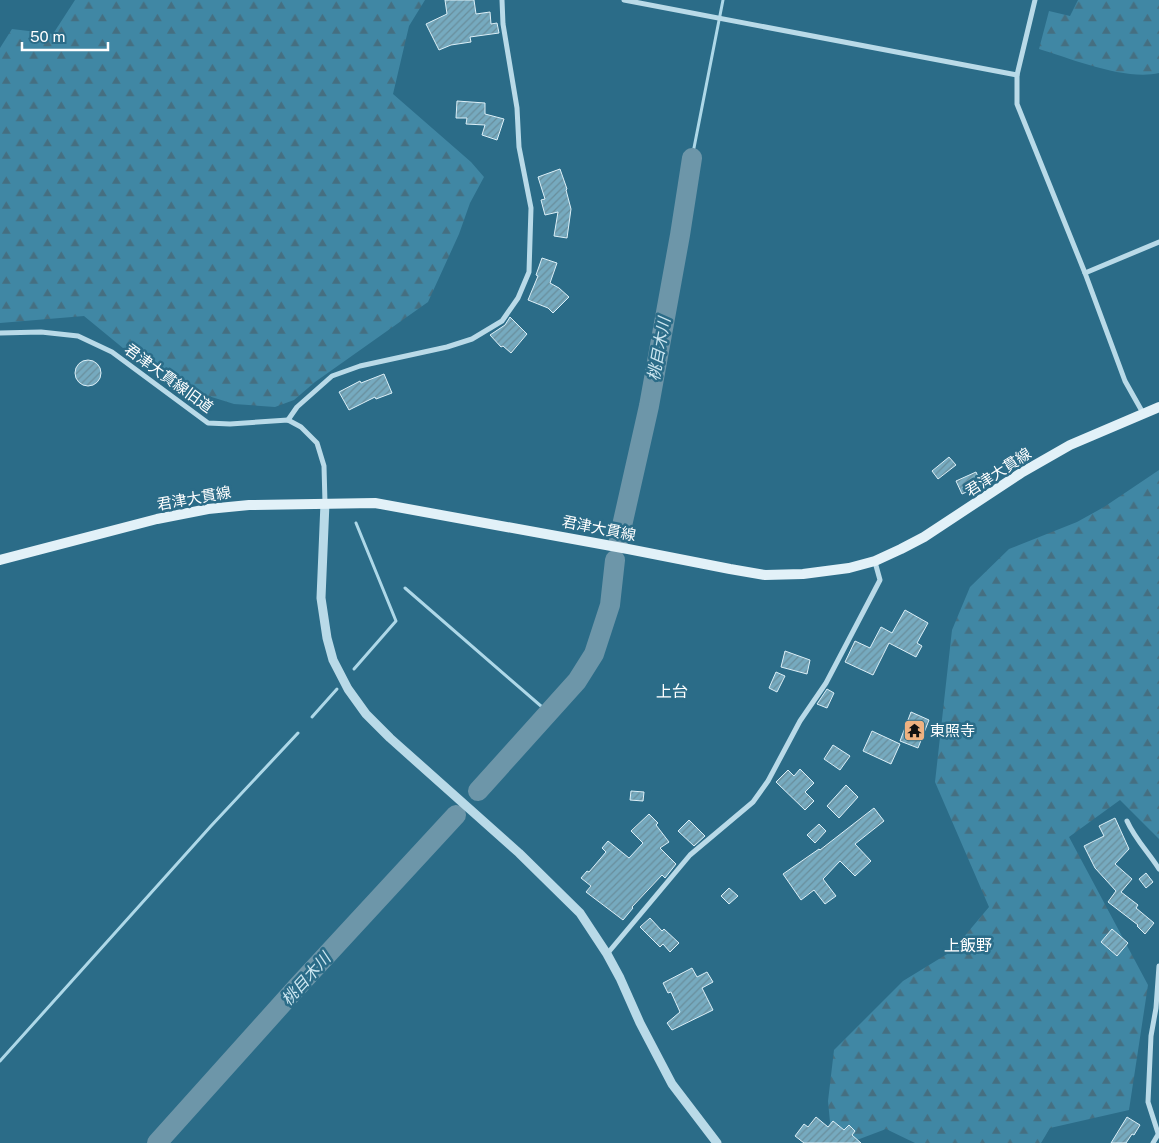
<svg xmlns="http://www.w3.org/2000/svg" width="1159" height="1143" font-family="'Public Sans','Noto Sans JP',sans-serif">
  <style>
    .forest { fill: url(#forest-firs) }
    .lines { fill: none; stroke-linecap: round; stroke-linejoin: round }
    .stream { stroke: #aed8e8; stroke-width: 3 }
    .river { stroke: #6d96a9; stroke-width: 20 }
    .building { fill: url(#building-hatch); stroke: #dceff7 }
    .minor { stroke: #b9dae8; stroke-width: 5 }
    .tertiary { stroke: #b9dae8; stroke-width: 9 }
    .secondary { stroke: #e2f1f8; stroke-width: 10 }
    .labels { text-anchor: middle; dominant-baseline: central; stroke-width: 5; stroke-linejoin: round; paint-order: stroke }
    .street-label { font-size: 15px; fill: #fff; stroke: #2b6c88 }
    .poi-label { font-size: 15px; fill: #fff; stroke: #2b6c88; text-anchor: start }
    .water-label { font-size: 16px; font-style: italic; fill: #cde7f1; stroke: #2b6c88 }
    .neighbourhood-label { font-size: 16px; fill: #fff; stroke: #2b6c88 }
  </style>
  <defs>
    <pattern id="forest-firs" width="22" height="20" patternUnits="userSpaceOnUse" patternTransform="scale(1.25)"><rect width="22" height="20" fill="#4087a4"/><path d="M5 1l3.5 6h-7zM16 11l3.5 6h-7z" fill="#456f81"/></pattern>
    <pattern id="building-hatch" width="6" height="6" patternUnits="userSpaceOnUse" patternTransform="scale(1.25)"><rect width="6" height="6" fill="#76aabf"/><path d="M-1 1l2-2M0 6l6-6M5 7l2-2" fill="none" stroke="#698e9c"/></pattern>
  </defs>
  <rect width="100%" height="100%" fill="#2b6c88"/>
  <g class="forest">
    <path d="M75,0H425L409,26L393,94L471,162L484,177L470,203L459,234L428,302L315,382L294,400L275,407L234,404L202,394L129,353L84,316L0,323V48L12,29L53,34Z"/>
    <path d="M1078,0H1159V73C1126,81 1072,59 1039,49L1049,11L1070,16Z"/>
    <path d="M1159,470V839L1120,800L1069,837L1148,985L1129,1110L1050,1128L1041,1143H915L886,1129L849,1143H832L828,1101L834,1050L903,981L952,951L989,907L935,782L952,630L970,587L1009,549L1077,522L1104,507Z"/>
  </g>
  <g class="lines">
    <g class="stream">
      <path d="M692,158L723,0"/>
      <path d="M405,588L549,713"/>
      <path d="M354,669L396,621L356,523"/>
      <path d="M312,717L337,689"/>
      <path d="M0,1061L211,826L298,733"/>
    </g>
    <g class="river">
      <path d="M619,539L649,406L680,235L692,158"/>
      <path d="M478,791L577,681L594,654L610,605L615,560"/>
      <path d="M157,1143L298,986L456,815"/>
    </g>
  </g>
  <g class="building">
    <path d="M445,0H474L476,14L490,12L491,24L497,23L499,33L470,37L471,42L451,45L439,50L426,24L447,14Z"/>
    <path d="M457,101L485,103V114L504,119L497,140L482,135L485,125L466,124L467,118H456Z"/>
    <path d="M560,169L567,189L566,190L571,209L567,238L554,236L558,212L545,215L541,200L545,199L538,177Z"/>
    <path d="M542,258L557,263L550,283L559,288L569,297L553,313L548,308L528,300L538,276L536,275Z"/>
    <path d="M510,317L527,334L511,353L503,346L501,347L490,335L505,325Z"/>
    <circle cx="88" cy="373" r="13"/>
    <path d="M384,374L392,393L376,399L375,397L349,410L339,392L360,381L361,383Z"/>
    <path d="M949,457L956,465L938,479L932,471Z"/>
    <path d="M976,472L982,485L962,494L956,481Z"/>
    <path d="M905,610L928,623L917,643L922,646L916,657L889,643L873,675L845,662L855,641L870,648L881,627L892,633Z"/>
    <path d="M785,651L810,660L807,674L781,667Z"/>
    <path d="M776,672L785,676L777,692L769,688Z"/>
    <path d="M827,689L834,693L827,708L817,704Z"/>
    <path d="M911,712L929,720L918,748L900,741Z"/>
    <path d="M872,731L900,744L891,764L863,751Z"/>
    <path d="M833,745L850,756L840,770L824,759Z"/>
    <path d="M800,769L814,783L805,792L814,801L805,810L776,782L788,770L794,776Z"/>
    <path d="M846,785L858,797L839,818L827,806Z"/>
    <path d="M631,791L644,792L643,801L630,800Z"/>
    <path d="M874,808L884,821L855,844L871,861L855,876L840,861L823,879L836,896L825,904L814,890L801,900L783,874L819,849L820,850Z"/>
    <path d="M649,814L658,823L656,825L669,842L660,848L676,864L665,878L662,875L632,907L633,908L623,920L586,892L591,886L581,878L587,871L589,872L606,852L602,848L608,841L629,858L643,843L631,831Z"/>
    <path d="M1115,818L1129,849L1115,864L1132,879L1121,892L1138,905L1136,908L1154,923L1145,934L1137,926L1138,925L1108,902L1116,891L1095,868L1084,846L1104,836L1099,826Z"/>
    <path d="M689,820L705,836L694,846L678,831Z"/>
    <path d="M819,824L826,831L815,843L807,835Z"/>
    <path d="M1146,873L1153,882L1146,888L1139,879Z"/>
    <path d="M729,888L738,896L729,904L721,896Z"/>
    <path d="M650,918L662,931L664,929L679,943L670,952L663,944L660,947L640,927Z"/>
    <path d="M1112,929L1128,943L1117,956L1101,942Z"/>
    <path d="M692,968L697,977L707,972L713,982L702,988L713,1010L672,1030L667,1023L680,1012L671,992L668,993L663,983Z"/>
    <path d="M816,1117L828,1127L833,1121L844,1130L849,1125L855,1131L852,1135L861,1143H804L795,1136L804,1124L808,1127Z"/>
    <path d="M1127,1117L1140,1125L1134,1135L1132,1134L1126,1143H1111Z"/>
  </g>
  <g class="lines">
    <g class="minor">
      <path d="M624,0L1017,75"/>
      <path d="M1035,0L1017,75V104L1085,273L1125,381L1143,413"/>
      <path d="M1085,273L1159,242"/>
      <path d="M0,333L41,332L78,336L112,352L208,423L230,424L288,420L301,427L317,443L324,466L325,503"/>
      <path d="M288,420L297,407L332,376L360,366L447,347L472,339L502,321L518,298L529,272L531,208L519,147L517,108L503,24L502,0"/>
      <path d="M1127,821C1135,839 1149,853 1159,869"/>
      <path d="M607,954L690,855L753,802L768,781L800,721L826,683L880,580L875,562"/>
      <path d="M1158,1133L1148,1102L1151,1036L1156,1008L1159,966"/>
      <path d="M1153,1143L1159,1133"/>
    </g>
    <path class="tertiary" d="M325,503L321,598L327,638L333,660L348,689L366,714L390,738L519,853L580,913L607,954L620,978L640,1023L672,1084L717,1143"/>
    <path class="secondary" d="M0,560L157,519L208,509L249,505L375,503L628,549L730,569L765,575L803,574L849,568L875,561L901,549L924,537L1021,473L1070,445L1159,407"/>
  </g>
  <defs>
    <symbol id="temple-square" viewBox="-11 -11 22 22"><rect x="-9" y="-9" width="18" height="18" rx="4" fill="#eeb281" stroke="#2b6c88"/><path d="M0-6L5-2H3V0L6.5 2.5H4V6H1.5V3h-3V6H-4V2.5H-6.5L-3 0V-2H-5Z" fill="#111"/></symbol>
  </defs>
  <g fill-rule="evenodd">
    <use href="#temple-square" x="902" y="718" width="25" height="25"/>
  </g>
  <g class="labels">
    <g class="street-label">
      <text transform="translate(169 378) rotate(36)">君津大貫線旧道</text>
      <text transform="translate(998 472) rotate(-33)">君津大貫線</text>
      <text transform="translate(194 498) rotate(-10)">君津大貫線</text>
      <text transform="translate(599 528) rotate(11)">君津大貫線</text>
    </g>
    <g class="poi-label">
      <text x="930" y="730">東照寺</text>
    </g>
    <g class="water-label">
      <text transform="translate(659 349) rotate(-80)">桃目木川</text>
      <text transform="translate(306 979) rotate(-48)">桃目木川</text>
    </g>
    <g class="neighbourhood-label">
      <text x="672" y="691">上台</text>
      <text x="968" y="945">上飯野</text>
    </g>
  </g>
  <path d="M22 42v8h86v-8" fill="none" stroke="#ffffff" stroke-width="2.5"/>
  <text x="30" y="42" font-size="15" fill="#ffffff" stroke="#2b6c88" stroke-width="4" paint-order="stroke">50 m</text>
</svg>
